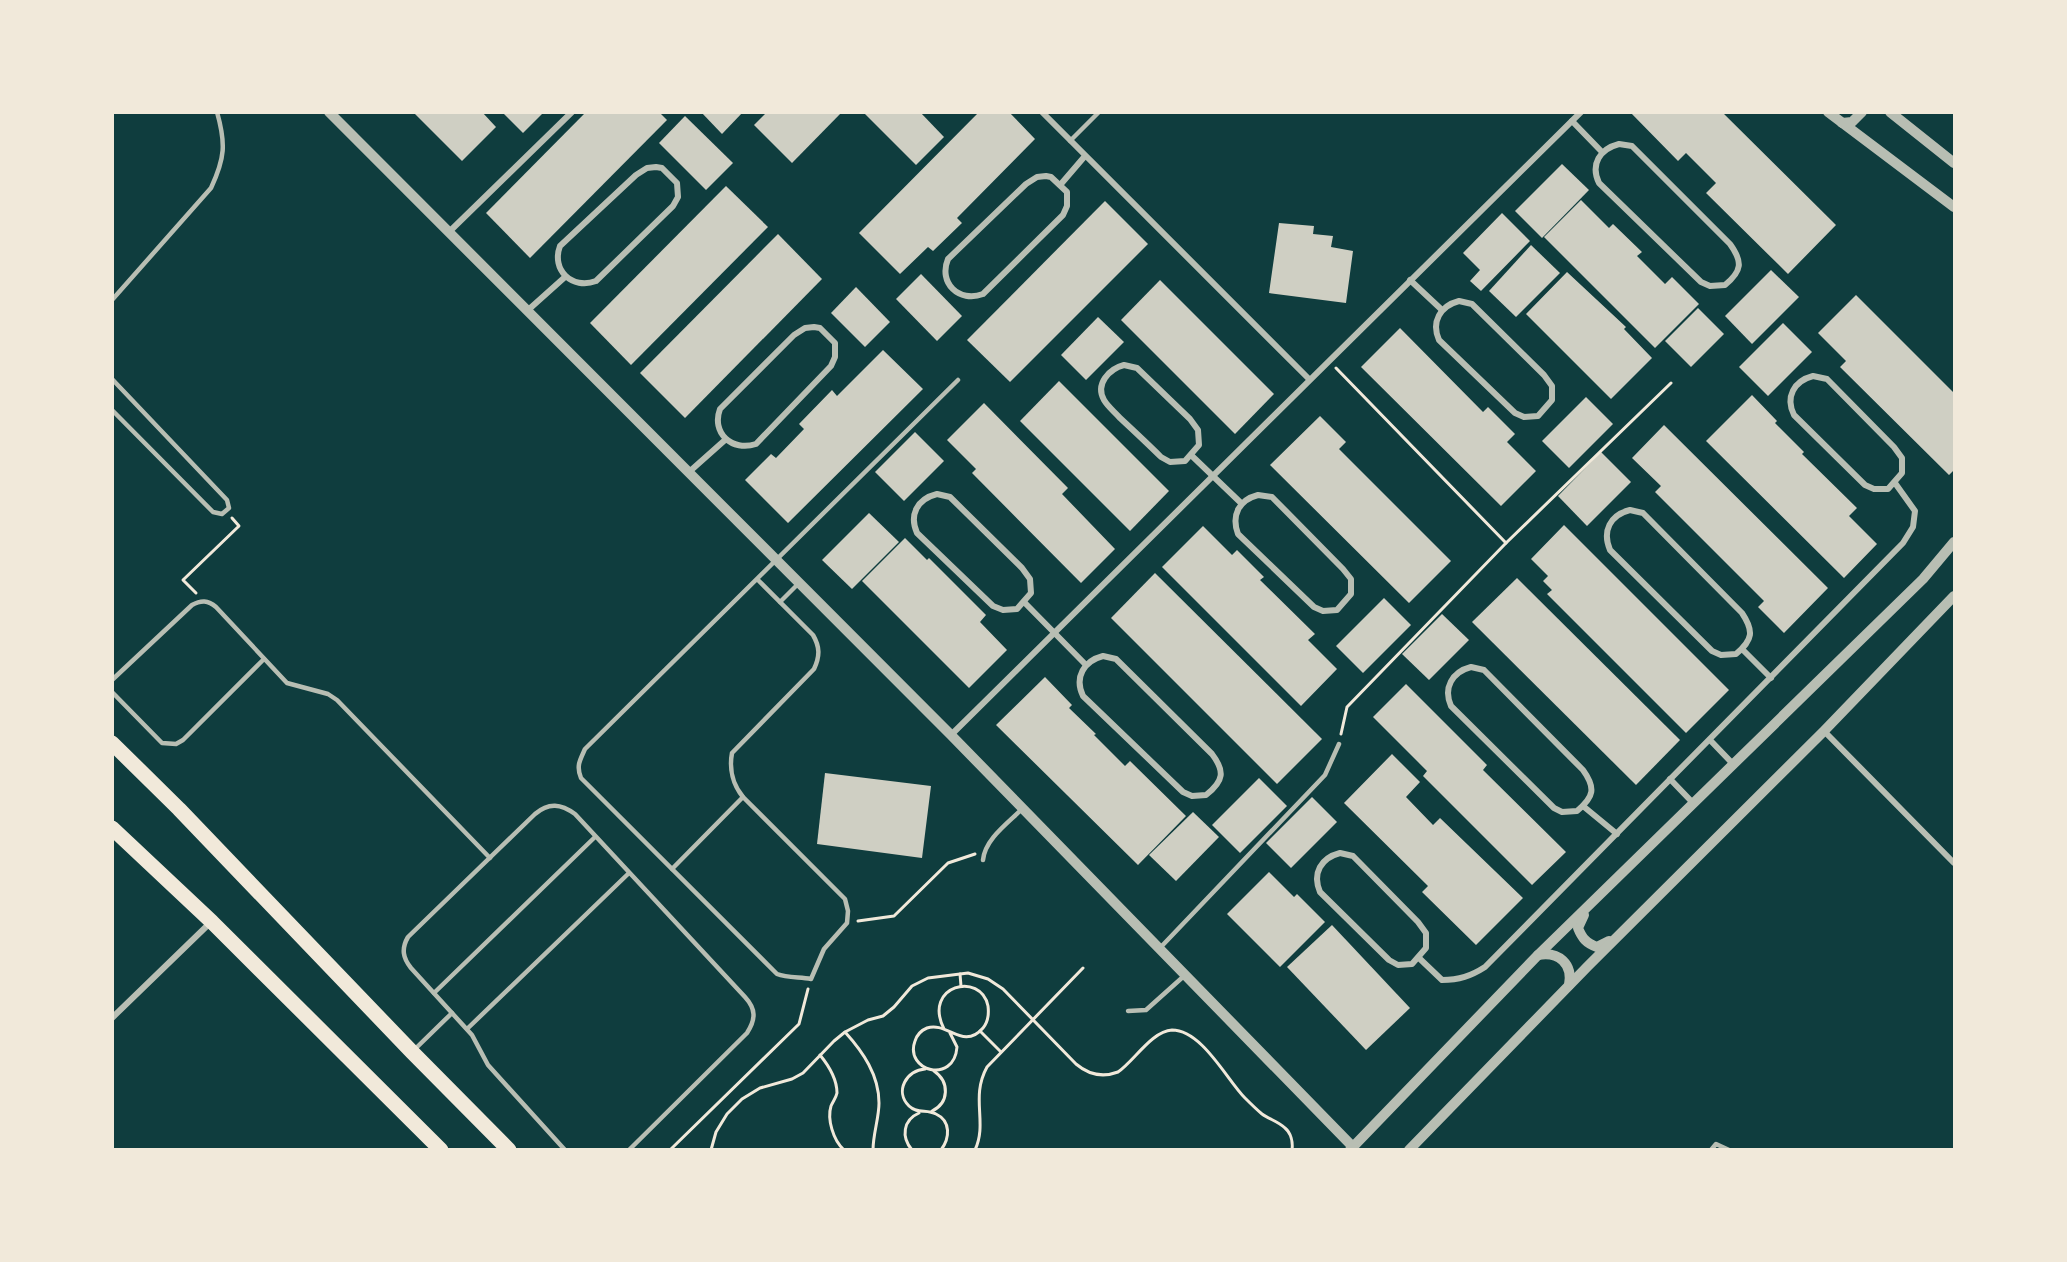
<svg xmlns="http://www.w3.org/2000/svg" width="2067" height="1262" font-family="'Roboto Condensed',sans-serif">
  <style>
    .building { fill: #cfcfc3 }
    .lines { fill: none; stroke-linecap: round; stroke-linejoin: round }
    .path { stroke: #f1e9da; stroke-width: 3 }
    .service { stroke: #b8beb3; stroke-width: 4.5 }
    .minor { stroke: #b8beb3; stroke-width: 6 }
    .tertiary { stroke: #b8beb3; stroke-width: 10 }
    .primary { stroke: #f1e9da; stroke-width: 15 }
  </style>
  <rect width="100%" height="100%" fill="#0f3d3e"/>
  <g class="building">
    <path d="M413,112H482L496,127L462,161Z"/>
    <path d="M502,112H544L523,133Z"/>
    <path d="M586,112H659L667,120L530,258L486,213Z"/>
    <path d="M701,112H743L722,134Z"/>
    <path d="M767,112H842L792,163L754,125Z"/>
    <path d="M863,112H920L944,137L916,165Z"/>
    <path d="M979,112H1009L1035,139L957,218L962,223L933,251L928,247L900,274L859,233Z"/>
    <path d="M1630,112H1722L1836,225L1788,274L1706,193L1716,183L1686,153L1678,161Z"/>
    <path d="M685,116L733,163L706,190L659,143Z"/>
    <path d="M1562,164L1589,190L1542,238L1515,211Z"/>
    <path d="M726,186L768,227L631,365L590,323Z"/>
    <path d="M1581,200L1609,228L1613,224L1642,252L1637,256L1665,284L1672,277L1699,304L1655,348L1544,237Z"/>
    <path d="M1105,201L1148,244L1010,382L967,340Z"/>
    <path d="M1502,213L1530,241L1481,291L1470,281L1480,270L1463,253Z"/>
    <path d="M1279,223L1314,226L1313,234L1333,236L1331,247L1353,251L1346,303L1269,293Z"/>
    <path d="M778,234L822,279L685,418L640,373Z"/>
    <path d="M1531,245L1560,273L1516,317L1489,291Z"/>
    <path d="M1771,270L1799,297L1752,344L1725,316Z"/>
    <path d="M1567,272L1626,327L1624,329L1652,358L1611,399L1526,314Z"/>
    <path d="M921,274L962,316L937,341L896,299Z"/>
    <path d="M1160,280L1274,394L1235,434L1121,320Z"/>
    <path d="M856,287L890,322L865,347L831,313Z"/>
    <path d="M1856,295L1954,393V470L1949,475L1840,367L1846,361L1818,333Z"/>
    <path d="M1698,308L1724,334L1691,367L1665,341Z"/>
    <path d="M1098,317L1124,342L1086,380L1061,355Z"/>
    <path d="M1783,323L1812,352L1768,396L1739,367Z"/>
    <path d="M1400,328L1483,412L1488,407L1515,434L1507,442L1536,471L1501,506L1361,367Z"/>
    <path d="M883,350L923,389L788,523L745,480L771,454L776,458L804,429L799,424L832,390L837,396Z"/>
    <path d="M1059,381L1169,491L1130,531L1020,421Z"/>
    <path d="M1752,395L1777,421L1775,423L1804,452L1802,454L1857,508L1849,516L1877,544L1844,578L1706,441Z"/>
    <path d="M1586,397L1613,424L1569,468L1542,441Z"/>
    <path d="M984,403L1068,488L1062,494L1115,549L1081,583L972,473L976,469L947,440Z"/>
    <path d="M1320,416L1346,442L1339,449L1451,561L1409,603L1270,465Z"/>
    <path d="M1664,425L1828,588L1784,633L1758,607L1764,601L1655,492L1661,486L1632,458Z"/>
    <path d="M915,432L944,461L904,501L875,472Z"/>
    <path d="M1601,452L1631,482L1587,526L1558,496Z"/>
    <path d="M869,513L899,542L852,589L822,560Z"/>
    <path d="M1564,525L1729,690L1686,733L1547,594L1552,590L1543,581L1548,576L1531,559Z"/>
    <path d="M1203,526L1232,555L1237,550L1264,577L1260,580L1315,634L1308,640L1337,669L1301,706L1162,567Z"/>
    <path d="M905,538L927,560L929,558L986,615L980,622L1007,650L969,688L862,581Z"/>
    <path d="M1155,573L1322,739L1277,784L1111,618Z"/>
    <path d="M1517,578L1680,740L1636,785L1472,622Z"/>
    <path d="M1384,598L1411,625L1363,673L1336,646Z"/>
    <path d="M1442,614L1469,640L1429,680L1402,654Z"/>
    <path d="M1045,677L1072,705L1069,708L1096,734L1094,735L1125,766L1130,761L1186,816L1138,865L996,725Z"/>
    <path d="M1406,684L1487,765L1483,770L1566,852L1532,885L1423,776L1427,771L1373,717Z"/>
    <path d="M1392,754L1420,782L1406,797L1433,825L1440,818L1523,898L1476,945L1422,892L1428,886L1344,803Z"/>
    <path d="M825,773L931,786L922,858L817,844Z"/>
    <path d="M1259,778L1287,806L1240,853L1212,825Z"/>
    <path d="M1312,797L1337,822L1291,868L1266,843Z"/>
    <path d="M1193,812L1219,837L1176,881L1149,855Z"/>
    <path d="M1269,872L1294,897L1297,894L1325,922L1280,967L1227,914Z"/>
    <path d="M1332,925L1410,1008L1366,1050L1287,967Z"/>
  </g>
  <g class="lines">
    <g class="path">
      <path d="M1336,368L1506,543"/>
      <path d="M196,593L183,580L239,526L232,518"/>
      <path d="M1341,734L1347,707L1506,543L1671,383"/>
      <path d="M858,921L894,916L948,863L975,854"/>
      <path d="M960,974L961,986"/>
      <path d="M944,1029C922,985 981,971 988,1006C989,1014 988,1022 983,1028C963,1051 947,1021 927,1028C922,1030 917,1035 915,1041C904,1071 954,1085 957,1047L950,1033"/>
      <path d="M980,1031L1001,1052"/>
      <path d="M845,1032C863,1052 879,1075 879,1103C879,1118 873,1134 873,1150"/>
      <path d="M820,1055C829,1066 837,1079 837,1093C836,1098 833,1101 831,1106C827,1119 833,1140 844,1150"/>
      <path d="M925,1069C907,1070 894,1091 909,1106C917,1114 927,1109 936,1114C951,1121 950,1138 941,1150"/>
      <path d="M932,1111C949,1103 950,1082 934,1071"/>
      <path d="M670,1150L799,1024L808,989"/>
      <path d="M711,1150L716,1132L727,1114L742,1099L760,1088L792,1079L803,1073L834,1041L845,1032L868,1020L883,1016L894,1007L912,986L928,978L968,973L988,979L1003,989L1076,1064C1089,1075 1102,1078 1118,1072C1134,1061 1152,1031 1172,1030C1202,1030 1227,1080 1245,1098C1250,1103 1256,1109 1262,1114C1269,1119 1279,1122 1285,1128C1291,1133 1293,1142 1292,1150"/>
      <path d="M912,1150C901,1137 903,1120 919,1113"/>
      <path d="M975,1150C988,1122 970,1098 987,1067L1083,968"/>
    </g>
    <g class="service">
      <path d="M1070,141L1099,112"/>
      <path d="M112,300L211,188C225,158 226,144 217,112"/>
      <path d="M112,379L227,500L229,508L222,514L213,512L112,410"/>
      <path d="M757,579L813,635C820,647 820,656 814,669L732,753C729,769 733,785 743,797L845,899L848,911L847,923L824,949L811,979C799,977 787,978 777,974L581,778C576,766 580,760 585,749L958,380"/>
      <path d="M780,602L799,583"/>
      <path d="M112,680L192,605C201,600 208,600 216,607L287,683L328,694L337,700L490,858"/>
      <path d="M112,692L162,743L176,744L183,740L264,659"/>
      <path d="M983,860C985,839 1008,823 1022,809"/>
      <path d="M672,869L743,797"/>
      <path d="M1159,949L1325,775L1339,744"/>
      <path d="M434,993L595,837"/>
      <path d="M1128,1011L1146,1010L1184,976"/>
      <path d="M467,1029L629,873"/>
      <path d="M414,1050L452,1013"/>
      <path d="M565,1150L488,1065L472,1035L411,968C403,958 401,949 408,937L535,814C549,802 561,804 575,814L745,997C756,1009 756,1019 747,1033L629,1150"/>
      <path d="M1711,1150L1716,1144L1729,1150"/>
    </g>
    <g class="minor">
      <path d="M1042,112L1309,379"/>
      <path d="M1572,121L1602,152"/>
      <path d="M1619,144L1632,146L1730,244C1743,262 1742,271 1725,285L1710,286L1701,282L1599,183C1590,164 1600,149 1619,144Z"/>
      <path d="M656,167L662,168L677,183L678,197L673,206L596,281C572,290 551,270 560,246L636,175L647,168Z"/>
      <path d="M1046,176L1051,177L1067,192V206L1063,215L983,294C959,303 938,283 948,259L1026,184L1037,177Z"/>
      <path d="M1061,184L1085,156"/>
      <path d="M449,232L572,112"/>
      <path d="M1410,280L1442,310"/>
      <path d="M1459,301L1472,304L1544,375L1552,386V400L1538,416L1524,417L1515,413L1439,340C1431,322 1440,306 1459,301Z"/>
      <path d="M527,311L565,277"/>
      <path d="M814,327L820,328L835,343V357L831,366L756,444C732,452 711,433 720,409L794,335L805,328Z"/>
      <path d="M1124,365L1137,368L1190,419L1198,430L1199,445L1185,461L1170,462L1161,457C1148,444 1134,431 1120,418C1115,412 1108,407 1104,400C1095,384 1109,369 1124,365Z"/>
      <path d="M1813,376L1827,379L1894,447L1902,458V473L1888,489H1874L1865,485L1794,415C1785,397 1794,381 1813,376Z"/>
      <path d="M1191,455L1241,503"/>
      <path d="M689,472L725,440"/>
      <path d="M937,494L950,497L1022,568L1030,579L1031,593L1017,609L1003,610L993,606L917,533C909,515 917,499 937,494Z"/>
      <path d="M1258,495L1272,497L1343,569L1351,579V594L1337,610L1323,611L1314,607L1238,534C1231,515 1239,500 1258,495Z"/>
      <path d="M1630,510L1643,513L1742,613C1754,631 1753,640 1736,654L1721,655L1712,651L1610,550C1602,531 1610,515 1630,510Z"/>
      <path d="M1024,602L1086,665"/>
      <path d="M1742,649L1771,678"/>
      <path d="M1103,656L1116,659L1212,754C1225,771 1224,781 1206,795L1192,796L1183,792L1083,696C1074,677 1084,661 1103,656Z"/>
      <path d="M1471,667L1484,670L1583,770C1596,788 1594,797 1577,811L1562,812L1554,808L1451,706C1443,688 1452,672 1471,667Z"/>
      <path d="M1824,731L1954,863"/>
      <path d="M951,735L1581,112"/>
      <path d="M1710,740L1734,765"/>
      <path d="M1670,779L1694,804"/>
      <path d="M1583,806L1617,834"/>
      <path d="M1340,853L1353,856L1418,922L1426,933V948L1412,964L1398,965L1389,960L1320,892C1312,873 1321,858 1340,853Z"/>
      <path d="M1419,958L1442,980C1459,980 1471,976 1485,967L1903,543L1913,527L1915,511L1895,483"/>
      <path d="M112,1018L211,922"/>
    </g>
    <g class="tertiary">
      <path d="M329,112L951,735L1353,1147"/>
      <path d="M1828,112L1954,207"/>
      <path d="M1890,112L1954,163"/>
      <path d="M1842,123L1852,122L1862,112"/>
      <path d="M1584,915L1578,928C1582,938 1586,943 1597,947L1609,941"/>
      <path d="M1538,955C1559,951 1573,964 1569,985"/>
      <path d="M1350,1150L1538,955L1923,579L1954,542"/>
      <path d="M1409,1150L1588,966L1824,731L1954,596"/>
    </g>
    <g class="primary">
      <path d="M112,743L179,809L412,1052L509,1150"/>
      <path d="M112,828L212,922L441,1150"/>
    </g>
  </g>
  <rect width="2067" height="1262" fill="none" stroke="#f1e9da" stroke-width="228"/>
</svg>
